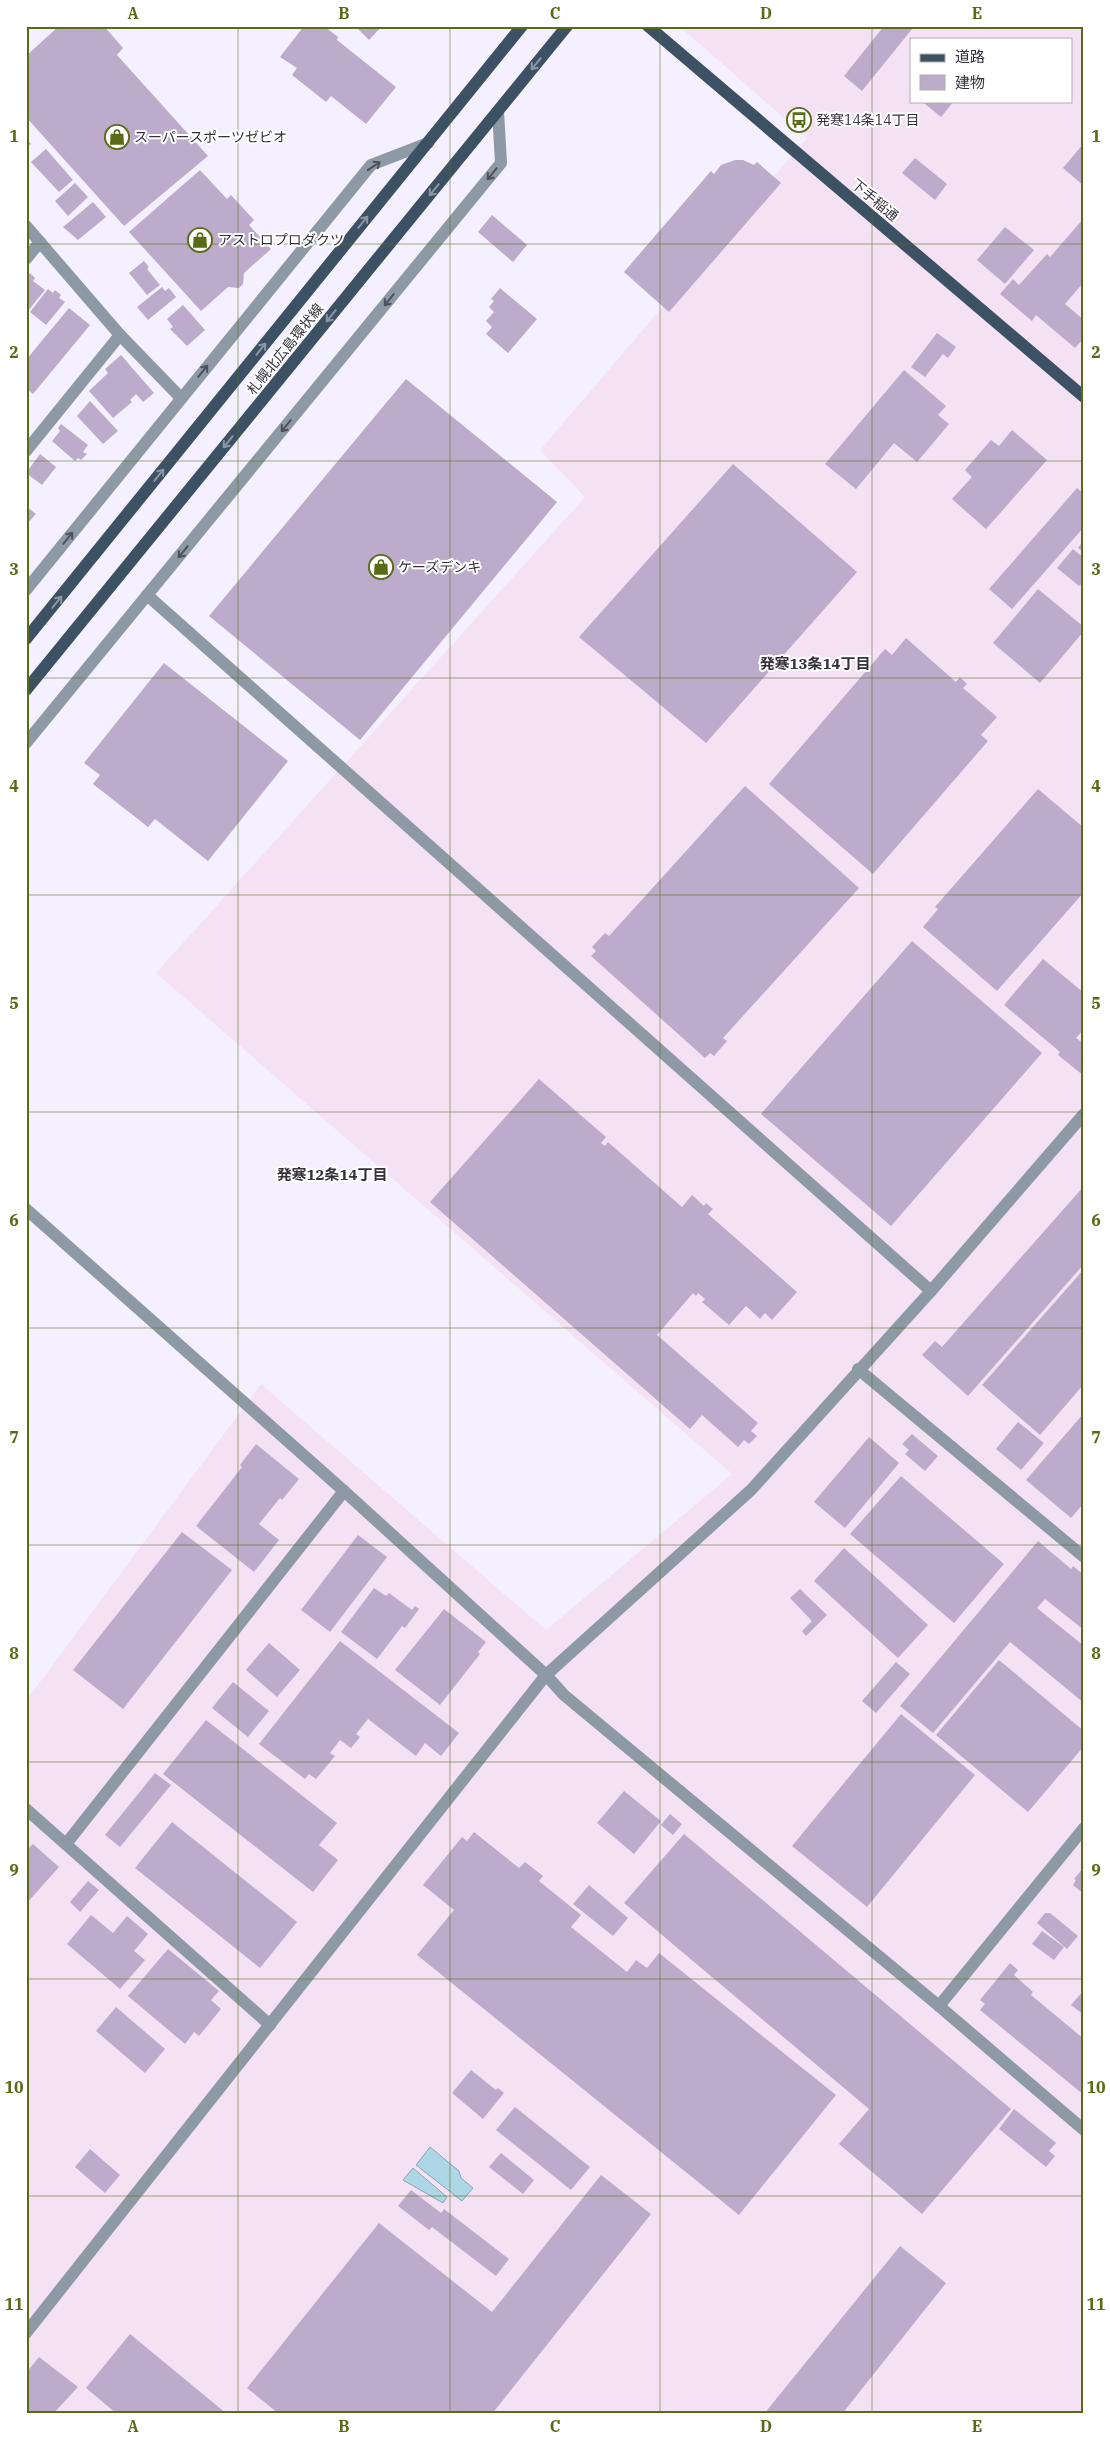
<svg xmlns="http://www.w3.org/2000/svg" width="1110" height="2440" font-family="'IBM Plex Serif','Noto Sans JP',serif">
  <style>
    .industrial { fill: #f4e2f4; fill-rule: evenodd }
    .water { fill: #add6e6; stroke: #89a4b3 }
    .building { fill: #bcabcb }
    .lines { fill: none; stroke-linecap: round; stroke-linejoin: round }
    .minor { stroke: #8d9aa5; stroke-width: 12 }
    .major { stroke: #3c5264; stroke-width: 12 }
    .oneway { stroke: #8a97a2 }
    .oneway2 { stroke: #4f505b }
    .grid { fill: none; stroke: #596b16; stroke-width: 1; stroke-opacity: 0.55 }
    .labels { text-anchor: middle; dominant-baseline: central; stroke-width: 4; stroke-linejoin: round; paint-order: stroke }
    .poi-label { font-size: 14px; fill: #35313b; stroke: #fff; text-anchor: start }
    .street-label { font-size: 14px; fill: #35313b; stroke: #fff }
    .neighbourhood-label { font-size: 15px; font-weight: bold; fill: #35313b; stroke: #fff }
    .neatline { fill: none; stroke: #596b16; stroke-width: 2 }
    .grid-label { font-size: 16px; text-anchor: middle; font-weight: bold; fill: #596b16 }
  </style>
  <rect width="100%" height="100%" fill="#f5f0ff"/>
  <path class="industrial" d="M679,26H1084V2414H26V1701L261,1384L546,1630L732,1474L156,973L585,497L540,450L807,138ZM911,39H1071V101H911Z"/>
  <g class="water">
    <path d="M430,2147L459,2171L461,2178L473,2188L462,2201L416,2165Z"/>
    <path d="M413,2168L447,2197L443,2203L403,2180Z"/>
  </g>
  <g class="building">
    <path d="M59,26H104L123,48L117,55L208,156L124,226L26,117V56Z"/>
    <path d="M304,26H324L338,37L337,40L396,87L366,124L331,96L326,102L292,75L297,68L280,57Z"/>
    <path d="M355,26H382L369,40Z"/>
    <path d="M884,26H908L912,29L862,91L844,76Z"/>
    <path d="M926,101H954L941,117L924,103Z"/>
    <path d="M26,138L31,144L26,148Z"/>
    <path d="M1084,143V186L1063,168Z"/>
    <path d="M46,149L73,180L59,192L31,162Z"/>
    <path d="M915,158L947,184L935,200L902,173Z"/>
    <path d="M735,160H743L754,165L757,162L781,183L669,312L624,272L711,171L714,174L721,165Z"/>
    <path d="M200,170L227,199L231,195L254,220L249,225L271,249L244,273L243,284L239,288L228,287L201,311L129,232Z"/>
    <path d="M75,183L88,197L68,216L55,201Z"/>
    <path d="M93,202L106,217L78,240L63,227Z"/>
    <path d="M492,215L527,245L513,262L478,232Z"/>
    <path d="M1084,218V282L1065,304L1084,320V338L1075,348L1036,315L1032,321L1000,294L1013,279L1019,285L1047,254L1050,257Z"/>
    <path d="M1005,227L1034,250L1005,284L977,260Z"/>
    <path d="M144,261L149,267L147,269L160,285L147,295L129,273Z"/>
    <path d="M30,273L35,278L33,281L45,290L28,311L26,309V278Z"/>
    <path d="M162,287L165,291L169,288L176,297L148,320L137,307Z"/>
    <path d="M500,288L537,319L508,353L486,334L492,327L486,321L494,312L489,307L494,301L491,299Z"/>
    <path d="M48,289L53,293L55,290L61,295L59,298L65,302L46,325L30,312Z"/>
    <path d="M183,305L205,330L187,346L170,329L173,327L167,319Z"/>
    <path d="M69,308L90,325L33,394L26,388V360Z"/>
    <path d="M937,333L956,347L948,358L943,354L925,377L911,367Z"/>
    <path d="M121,355L154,393L143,402L136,394L130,400L132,402L113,418L89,391L108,373L105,369Z"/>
    <path d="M904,370L946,406L938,415L949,424L917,462L894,443L856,489L825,464Z"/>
    <path d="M406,379L557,502L360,740L209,616Z"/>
    <path d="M90,401L118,431L103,444L77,416Z"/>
    <path d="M61,424L88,445L83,452L87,454L81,460L78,458L75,461L52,441L60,431L58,428Z"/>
    <path d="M1012,430L1047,460L986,529L952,499L972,477L965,470L991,440L999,446Z"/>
    <path d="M40,454L56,467L42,485L26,473Z"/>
    <path d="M733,464L857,572L706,743L579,637Z"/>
    <path d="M1077,488L1084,494V527L1012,609L989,589Z"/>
    <path d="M26,506L36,514L26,525Z"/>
    <path d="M1084,540V552L1078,548Z"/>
    <path d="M1073,549L1084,558V581L1079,586L1057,568Z"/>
    <path d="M1038,589L1084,627V631L1040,683L993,643Z"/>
    <path d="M906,638L956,682L960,677L967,684L963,688L997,717L981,735L988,741L873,874L769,784L885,649L892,655Z"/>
    <path d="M164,663L288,761L208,861L155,819L148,827L93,784L100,775L84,763Z"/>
    <path d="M745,786L859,888L723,1038L727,1041L714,1056L710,1053L705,1058L591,956L596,951L592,947L605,933L609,936Z"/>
    <path d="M1038,789L1084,828V892L997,991L923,927L938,909L935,907Z"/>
    <path d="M912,941L1042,1053L891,1226L761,1114Z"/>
    <path d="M1043,959L1084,993V1029L1076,1038L1084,1044V1076L1058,1055L1060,1052L1004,1005Z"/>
    <path d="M539,1079L606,1137L601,1143L605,1146L608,1142L682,1207L692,1195L704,1206L706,1203L713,1209L708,1214L797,1292L772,1320L765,1313L760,1319L746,1306L729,1325L702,1302L705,1299L698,1293L696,1296L693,1293L657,1335L758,1423L751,1431L757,1436L749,1444L744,1440L738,1447L702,1415L690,1429L430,1202Z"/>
    <path d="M1084,1186V1264L968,1396L922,1355L935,1341L942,1347Z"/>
    <path d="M1084,1269V1384L1040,1435L982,1385Z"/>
    <path d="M1084,1413V1503L1071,1518L1026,1480Z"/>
    <path d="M1018,1422L1044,1443L1021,1470L996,1449Z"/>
    <path d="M912,1434L938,1456L925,1471L905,1454L909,1450L902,1444Z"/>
    <path d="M869,1437L899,1463L845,1528L814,1502Z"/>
    <path d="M256,1444L299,1479L282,1500L280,1498L259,1524L279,1540L254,1572L196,1526L242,1467L240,1465Z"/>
    <path d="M901,1476L1004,1564L954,1623L850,1534Z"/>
    <path d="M182,1532L232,1570L123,1709L73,1670Z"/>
    <path d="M358,1535L387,1557L330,1632L301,1610Z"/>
    <path d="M1038,1541L1071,1569L1073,1566L1084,1575V1630L1045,1599L1037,1608L1084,1646V1703L1010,1642L933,1733L900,1706Z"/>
    <path d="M844,1548L928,1625L898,1658L814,1581Z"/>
    <path d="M374,1588L386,1596L389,1593L412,1610L415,1606L419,1609L405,1628L402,1626L377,1659L341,1632Z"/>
    <path d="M800,1589L827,1615L806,1636L802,1631L812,1621L790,1598Z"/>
    <path d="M444,1609L486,1642L478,1652L480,1654L440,1705L395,1670Z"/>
    <path d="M340,1641L459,1733L441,1756L425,1743L416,1756L368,1719L356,1734L360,1737L351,1748L340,1740L330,1753L335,1756L316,1779L309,1774L305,1779L259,1744Z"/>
    <path d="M269,1643L300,1670L277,1697L246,1670Z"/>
    <path d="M999,1660L1084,1731V1746L1028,1812L936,1735Z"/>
    <path d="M896,1662L910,1674L876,1713L862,1701Z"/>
    <path d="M233,1682L269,1711L248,1737L212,1708Z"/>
    <path d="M901,1714L975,1775L867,1907L792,1846Z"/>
    <path d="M206,1720L337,1823L319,1845L338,1860L313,1892L163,1774Z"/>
    <path d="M155,1773L171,1785L120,1847L105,1835Z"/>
    <path d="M624,1791L661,1821L634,1854L597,1823Z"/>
    <path d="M670,1814L682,1824L673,1835L661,1825Z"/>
    <path d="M172,1822L297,1922L260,1968L135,1868Z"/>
    <path d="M474,1832L519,1868L525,1862L543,1876L539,1881L581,1915L571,1927L627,1972L636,1960L647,1968L659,1953L836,2095L739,2215L417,1955L454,1910L423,1885L462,1837L467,1841Z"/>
    <path d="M684,1834L1011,2109L922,2214L839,2144L869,2109L624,1903Z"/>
    <path d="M33,1844L59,1867L26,1904V1851Z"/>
    <path d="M1084,1867V1894L1073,1885L1076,1880L1074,1879Z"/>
    <path d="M88,1881L99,1890L80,1912L70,1902Z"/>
    <path d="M589,1885L628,1918L613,1936L573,1904Z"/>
    <path d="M1045,1913H1050L1078,1936L1067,1949L1037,1923Z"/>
    <path d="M91,1915L113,1933L127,1916L148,1934L134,1951L145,1960L120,1989L67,1944Z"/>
    <path d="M1042,1931L1064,1947L1054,1960L1032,1944Z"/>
    <path d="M168,1949L219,1991L211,2000L221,2009L199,2036L194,2032L185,2044L128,1996Z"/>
    <path d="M1010,1963L1018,1970L1014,1975L1033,1992L1031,1995L1084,2039V2095L980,2010L985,2004L980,2000Z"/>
    <path d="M1084,1990V2015L1071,2005Z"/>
    <path d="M116,2007L165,2049L145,2073L96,2031Z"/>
    <path d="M471,2070L496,2090L498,2088L504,2093L483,2119L452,2093Z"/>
    <path d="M515,2107L590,2167L571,2190L496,2130Z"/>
    <path d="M1014,2109L1056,2143L1049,2151L1055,2156L1046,2167L999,2129Z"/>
    <path d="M90,2149L120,2175L105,2193L75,2167Z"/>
    <path d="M501,2153L534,2180L523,2194L489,2167Z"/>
    <path d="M601,2175L651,2214L492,2414H279L247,2388L379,2223L492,2312Z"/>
    <path d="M411,2190L441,2213L444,2209L509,2259L496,2276L432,2227L429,2230L398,2206Z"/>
    <path d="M900,2246L946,2283L842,2414H764Z"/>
    <path d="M130,2334L227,2414H117L86,2388Z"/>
    <path d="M39,2357L78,2387L53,2414H26V2373Z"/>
  </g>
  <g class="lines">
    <g class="minor">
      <path d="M26,226L120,335L181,398"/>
      <path d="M26,259L40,242"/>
      <path d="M26,451L120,335"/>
      <path d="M26,590L371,165L428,143"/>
      <path d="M147,595L931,1291"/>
      <path d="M26,743L501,163L498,111"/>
      <path d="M26,1209L344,1491L546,1675L564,1695L939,2006L1084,2130"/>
      <path d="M858,1369L1084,1557"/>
      <path d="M26,1809L270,2025"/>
      <path d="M66,1844L344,1491"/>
      <path d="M939,2006L1084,1828"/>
      <path d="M26,2333L546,1675L751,1490L931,1291L1084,1114"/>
    </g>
    <g class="major">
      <path d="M648,26L1084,397"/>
      <path d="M26,639L522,26"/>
      <path d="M26,690L567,26"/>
    </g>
  </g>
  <defs><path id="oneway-shaft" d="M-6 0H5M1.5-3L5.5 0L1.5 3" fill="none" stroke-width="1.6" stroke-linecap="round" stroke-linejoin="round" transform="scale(1.25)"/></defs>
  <g class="oneway">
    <use href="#oneway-shaft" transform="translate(536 64) rotate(129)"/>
    <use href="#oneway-shaft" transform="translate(434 190) rotate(129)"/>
    <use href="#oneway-shaft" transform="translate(363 222) rotate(-51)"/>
    <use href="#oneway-shaft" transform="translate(331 316) rotate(129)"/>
    <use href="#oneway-shaft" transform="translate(261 349) rotate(-51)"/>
    <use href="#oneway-shaft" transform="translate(228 442) rotate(129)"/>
    <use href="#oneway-shaft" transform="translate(159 475) rotate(-51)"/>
    <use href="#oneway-shaft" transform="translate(57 602) rotate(-51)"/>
  </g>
  <g class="oneway2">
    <use href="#oneway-shaft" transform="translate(374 166) rotate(-34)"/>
    <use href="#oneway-shaft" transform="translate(492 174) rotate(129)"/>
    <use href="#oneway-shaft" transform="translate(389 300) rotate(129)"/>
    <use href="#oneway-shaft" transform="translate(203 371) rotate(-51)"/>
    <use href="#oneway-shaft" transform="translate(286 426) rotate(129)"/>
    <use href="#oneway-shaft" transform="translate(68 538) rotate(-51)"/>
    <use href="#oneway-shaft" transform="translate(183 552) rotate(129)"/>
  </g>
  <path class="grid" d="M238,26V2414M450,26V2414M660,26V2414M872,26V2414M26,244H1084M26,461H1084M26,678H1084M26,895H1084M26,1112H1084M26,1328H1084M26,1545H1084M26,1762H1084M26,1979H1084M26,2196H1084"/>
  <defs>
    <symbol id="bus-ring" viewBox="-11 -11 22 22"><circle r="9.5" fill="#fff" stroke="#596b16" stroke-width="1.5"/><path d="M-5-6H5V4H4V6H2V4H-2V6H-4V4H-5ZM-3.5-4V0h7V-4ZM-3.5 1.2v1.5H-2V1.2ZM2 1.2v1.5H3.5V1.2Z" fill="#596b16"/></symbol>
    <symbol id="shop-ring" viewBox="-11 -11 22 22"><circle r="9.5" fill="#fff" stroke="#596b16" stroke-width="1.5"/><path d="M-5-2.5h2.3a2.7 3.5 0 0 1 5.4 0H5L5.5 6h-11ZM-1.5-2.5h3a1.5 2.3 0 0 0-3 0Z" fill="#596b16"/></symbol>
  </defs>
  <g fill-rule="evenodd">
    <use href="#bus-ring" x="785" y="106" width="28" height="28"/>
    <use href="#shop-ring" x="103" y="123" width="28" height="28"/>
    <use href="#shop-ring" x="186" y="226" width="28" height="28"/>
    <use href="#shop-ring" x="367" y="553" width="28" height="28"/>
  </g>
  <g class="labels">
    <g class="poi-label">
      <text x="816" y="120">発寒14条14丁目</text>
      <text x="134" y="137">スーパースポーツゼビオ</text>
      <text x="218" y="240">アストロプロダクツ</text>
      <text x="398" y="567">ケーズデンキ</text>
    </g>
    <g class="street-label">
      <text transform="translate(875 200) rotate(40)">下手稲通</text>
      <text transform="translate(285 349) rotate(-51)">札幌北広島環状線</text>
    </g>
    <g class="neighbourhood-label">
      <text x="815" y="663">発寒13条14丁目</text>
      <text x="332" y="1174">発寒12条14丁目</text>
    </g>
  </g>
  <rect width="1110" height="2440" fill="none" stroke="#ffffff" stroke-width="55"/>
  <rect x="910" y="38" width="162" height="65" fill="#ffffff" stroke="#aeadb1"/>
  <rect x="920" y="54" width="25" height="8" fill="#3c5264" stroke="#aeadb1"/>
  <text x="955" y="62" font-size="15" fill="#35313b">道路</text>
  <rect x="920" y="75" width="25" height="15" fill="#bcabcb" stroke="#aeadb1"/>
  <text x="955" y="88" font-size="15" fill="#35313b">建物</text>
  <rect x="28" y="28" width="1054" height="2384" class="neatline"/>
  <g class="grid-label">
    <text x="133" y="19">A</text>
    <text x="344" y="19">B</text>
    <text x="555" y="19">C</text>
    <text x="766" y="19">D</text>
    <text x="977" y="19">E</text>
    <text x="14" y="142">1</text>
    <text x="1096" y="142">1</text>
    <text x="14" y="358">2</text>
    <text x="1096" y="358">2</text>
    <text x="14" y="575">3</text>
    <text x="1096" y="575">3</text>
    <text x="14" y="792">4</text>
    <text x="1096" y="792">4</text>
    <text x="14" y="1009">5</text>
    <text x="1096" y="1009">5</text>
    <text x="14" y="1226">6</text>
    <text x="1096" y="1226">6</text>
    <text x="14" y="1443">7</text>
    <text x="1096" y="1443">7</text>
    <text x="14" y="1659">8</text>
    <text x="1096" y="1659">8</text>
    <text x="14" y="1876">9</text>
    <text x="1096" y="1876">9</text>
    <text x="14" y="2093">10</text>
    <text x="1096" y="2093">10</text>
    <text x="14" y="2310">11</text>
    <text x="1096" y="2310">11</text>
    <text x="133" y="2432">A</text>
    <text x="344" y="2432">B</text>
    <text x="555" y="2432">C</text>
    <text x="766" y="2432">D</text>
    <text x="977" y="2432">E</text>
  </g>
</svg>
